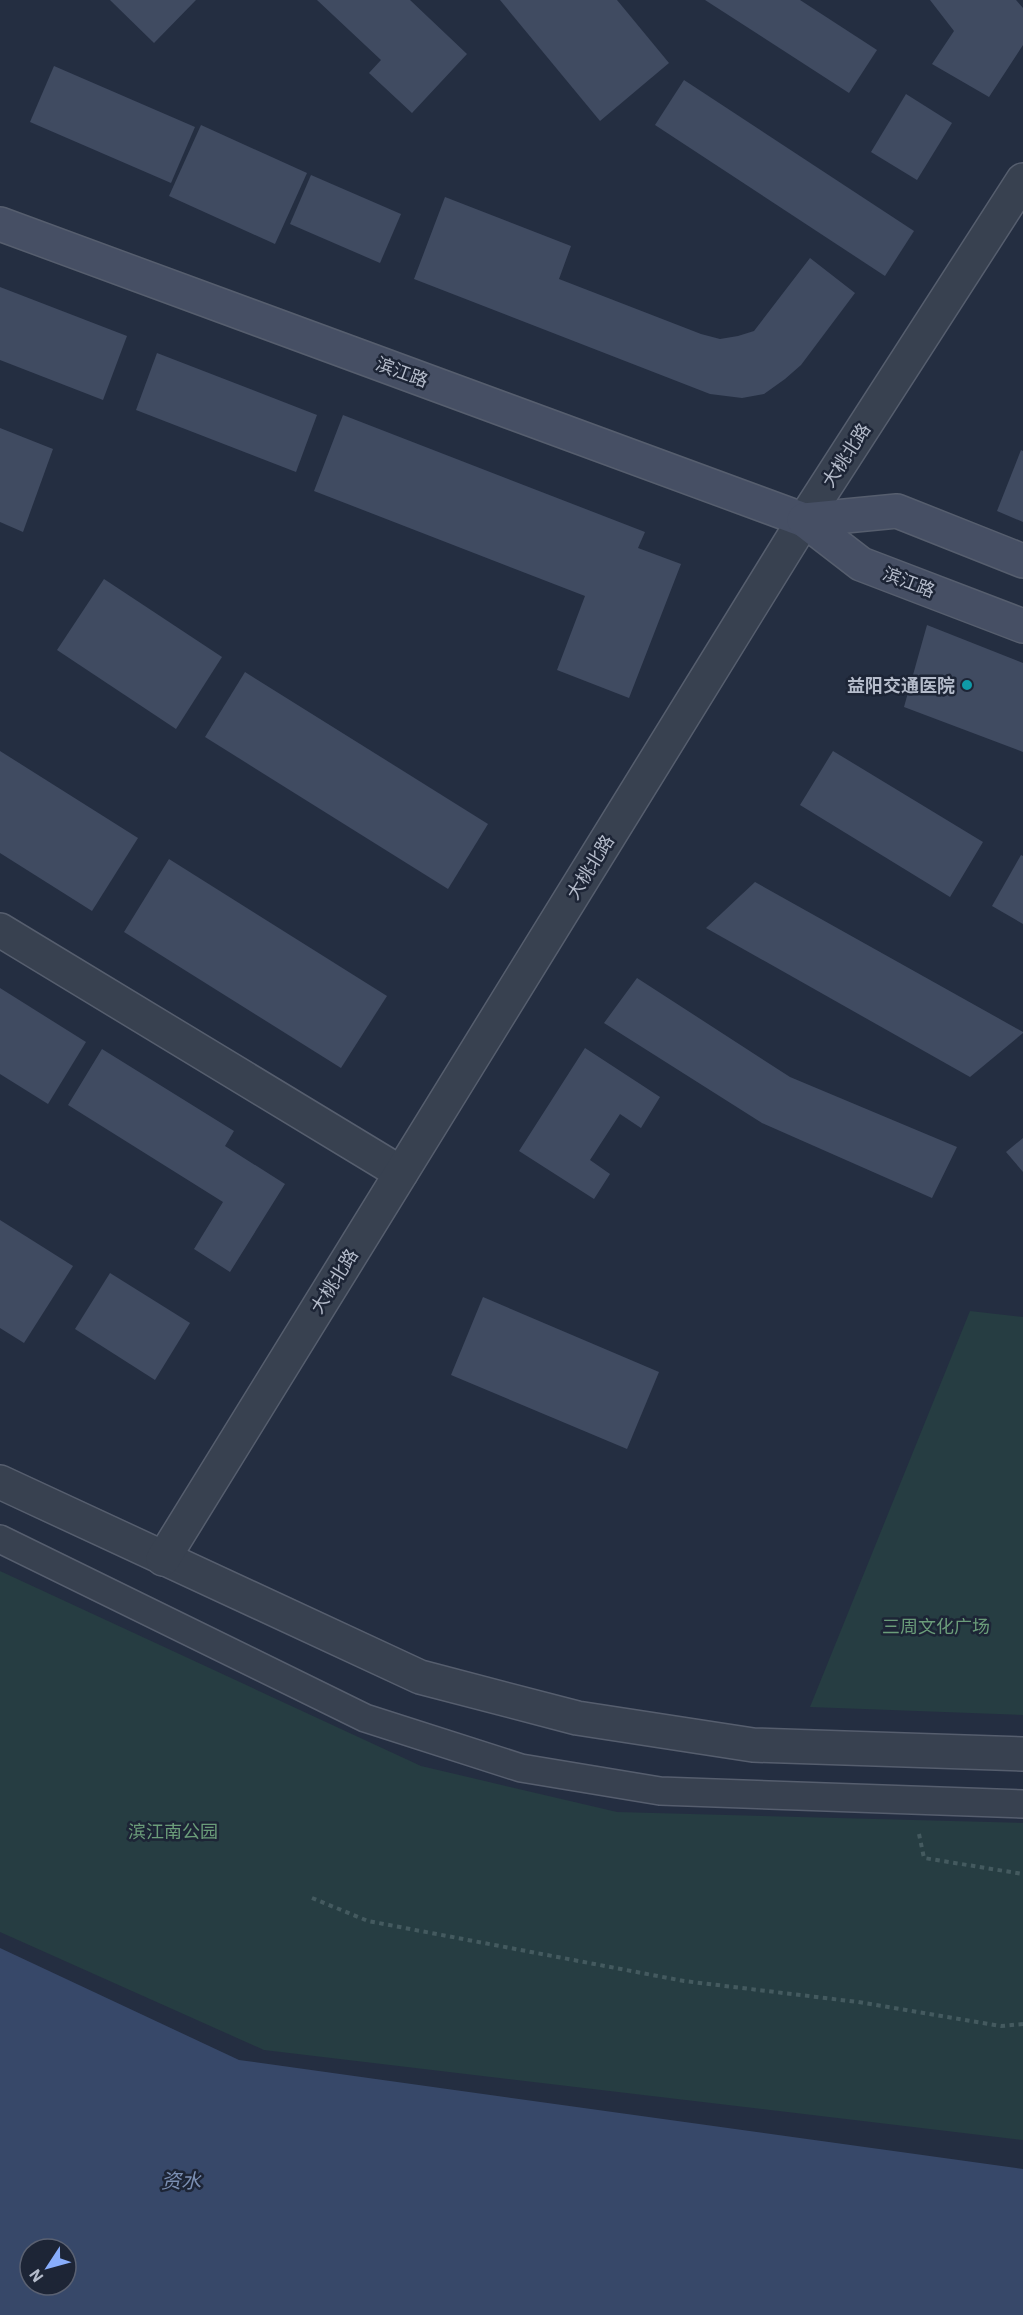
<svg xmlns="http://www.w3.org/2000/svg" width="1023" height="2315" font-family="'IBM Plex Sans','Noto Sans SC',sans-serif">
  <style>
    .green { fill: #263d42 }
    .water { fill: #374869; fill-rule: evenodd }
    .building { fill: #404b61 }
    .lines { fill: none; stroke-linecap: round; stroke-linejoin: round }
    .pedestrian-casing { stroke: #565e6e; stroke-width: 30 }
    .minor-casing { stroke: #565e6e; stroke-width: 36 }
    .tertiary-casing { stroke: #565e6e; stroke-width: 36 }
    .secondary-casing { stroke: #565e6e; stroke-width: 36 }
    .path { stroke: #445a5f; stroke-width: 4; stroke-dasharray: 4.5 4.5; stroke-linecap: butt }
    .pedestrian { stroke: #384150; stroke-width: 27 }
    .minor { stroke: #384150; stroke-width: 33 }
    .tertiary { stroke: #384150; stroke-width: 33 }
    .secondary { stroke: #464f64; stroke-width: 33 }
    .culture-dot { fill: #0f9aa8; stroke: #1d2536; stroke-width: 2 }
    .labels { text-anchor: middle; dominant-baseline: central; stroke-width: 5; stroke-linejoin: round; paint-order: stroke }
    .street-label { font-size: 18px; fill: #b5bccb; stroke: #1d2536 }
    .poi-label { font-size: 18px; font-weight: bold; fill: #b5bccb; stroke: #1d2536; text-anchor: end }
    .park-label { font-size: 18px; fill: #6b9d7a; stroke: #1d2536 }
    .water-label { font-size: 20px; font-style: italic; fill: #7b8fb3; stroke: #1d2536 }
  </style>
  <rect width="100%" height="100%" fill="#242e41"/>
  <g class="green">
    <path d="M970,1311L1023,1317V1715L810,1707Z"/>
    <path d="M0,1571L421,1766L617,1812L1023,1823V2140L264,2050L0,1932Z"/>
  </g>
  <path class="water" d="M0,1948L239,2060L1023,2169V2315H0ZM30,2249H66V2285H30Z"/>
  <g class="building">
    <path d="M110,0H196L154,43Z"/>
    <path d="M317,0H410L467,54L412,113L369,73L381,60Z"/>
    <path d="M500,0H617L669,63L600,121Z"/>
    <path d="M705,0H800L877,50L849,93Z"/>
    <path d="M930,0H1016L1023,8V45L989,97L932,64L954,31Z"/>
    <path d="M54,66L195,127L171,183L30,122Z"/>
    <path d="M684,80L914,231L885,276L655,125Z"/>
    <path d="M906,94L952,123L917,180L871,152Z"/>
    <path d="M201,125L307,173L275,244L169,196Z"/>
    <path d="M311,175L401,214L380,263L290,224Z"/>
    <path d="M445,197L571,246L559,279L701,334L720,339L738,336L754,331L810,258L855,293L801,365L785,379L764,394L742,398L710,394L414,279Z"/>
    <path d="M0,287L127,336L103,400L0,360Z"/>
    <path d="M157,353L317,415L296,472L136,410Z"/>
    <path d="M343,415L645,532L638,548L681,564L629,698L557,670L585,596L314,491Z"/>
    <path d="M0,428L53,449L23,532L0,522Z"/>
    <path d="M1021,450L1023,451V522L997,511Z"/>
    <path d="M104,579L222,657L176,729L57,650Z"/>
    <path d="M927,625L1023,663V752L904,707Z"/>
    <path d="M245,672L488,824L448,889L205,737Z"/>
    <path d="M0,751L138,838L92,911L0,853Z"/>
    <path d="M833,751L983,842L950,897L800,805Z"/>
    <path d="M1021,855L1023,856V924L992,906Z"/>
    <path d="M169,859L387,996L341,1068L124,932Z"/>
    <path d="M755,882L1023,1032V1033L970,1077L706,928Z"/>
    <path d="M637,978L790,1077L957,1147L932,1198L762,1123L604,1023Z"/>
    <path d="M0,988L86,1042L48,1104L0,1074Z"/>
    <path d="M585,1048L660,1097L641,1128L620,1114L590,1160L610,1174L594,1199L519,1151Z"/>
    <path d="M102,1049L234,1131L225,1146L285,1184L230,1272L194,1249L223,1202L68,1105Z"/>
    <path d="M1023,1138V1172L1006,1152Z"/>
    <path d="M0,1220L73,1266L24,1343L0,1328Z"/>
    <path d="M110,1273L190,1323L155,1380L75,1329Z"/>
    <path d="M483,1297L659,1372L627,1449L451,1375Z"/>
  </g>
  <g class="lines">
    <defs>
      <path id="pedestrian" d="M0,1539L365,1718L521,1768L660,1791L1023,1804"/>
      <path id="minor" d="M0,930L401,1173"/>
      <g id="tertiary">
        <path d="M0,1482L420,1677L577,1718L753,1745L1023,1754"/>
        <path d="M163,1559L804,520L1023,180"/>
      </g>
      <g id="secondary">
        <path d="M0,224L804,520"/>
        <path d="M1023,561L897,511L804,520L861,564L1023,626"/>
      </g>
    </defs>
    <use href="#pedestrian" class="pedestrian-casing"/>
    <use href="#minor" class="minor-casing"/>
    <use href="#tertiary" class="tertiary-casing"/>
    <use href="#secondary" class="secondary-casing"/>
    <g class="path">
      <path d="M919,1834L924,1858L1023,1874"/>
      <path d="M312,1898L368,1921L684,1981L858,2002L1001,2026L1023,2024"/>
    </g>
    <use href="#pedestrian" class="pedestrian"/>
    <use href="#minor" class="minor"/>
    <use href="#tertiary" class="tertiary"/>
    <use href="#secondary" class="secondary"/>
  </g>
  <circle class="culture-dot" cx="967" cy="685" r="6"/>
  <g class="labels">
    <g class="street-label">
      <text transform="translate(402 372) rotate(20)">滨江路</text>
      <text transform="translate(846 455) rotate(-57)">大桃北路</text>
      <text transform="translate(909 582) rotate(21)">滨江路</text>
      <text transform="translate(590 867) rotate(-58)">大桃北路</text>
      <text transform="translate(334 1281) rotate(-58)">大桃北路</text>
    </g>
    <g class="poi-label">
      <text x="955" y="685">益阳交通医院</text>
    </g>
    <g class="park-label">
      <text x="936" y="1626">三周文化广场</text>
      <text x="173" y="1831">滨江南公园</text>
    </g>
    <g class="water-label">
      <text x="181" y="2180">资水</text>
    </g>
  </g>
  <g transform="translate(48 2267) rotate(234)"><circle r="28" fill="#1d2536" stroke="#5a6172" stroke-width="1.5"/>
  <path d="M0-4.5L10 22L0 15L-10 22Z" fill="#88adfc"/>
  <text y="-9" font-size="16" font-weight="bold" text-anchor="middle" fill="#b5bccb">N</text>
  </g>
</svg>
